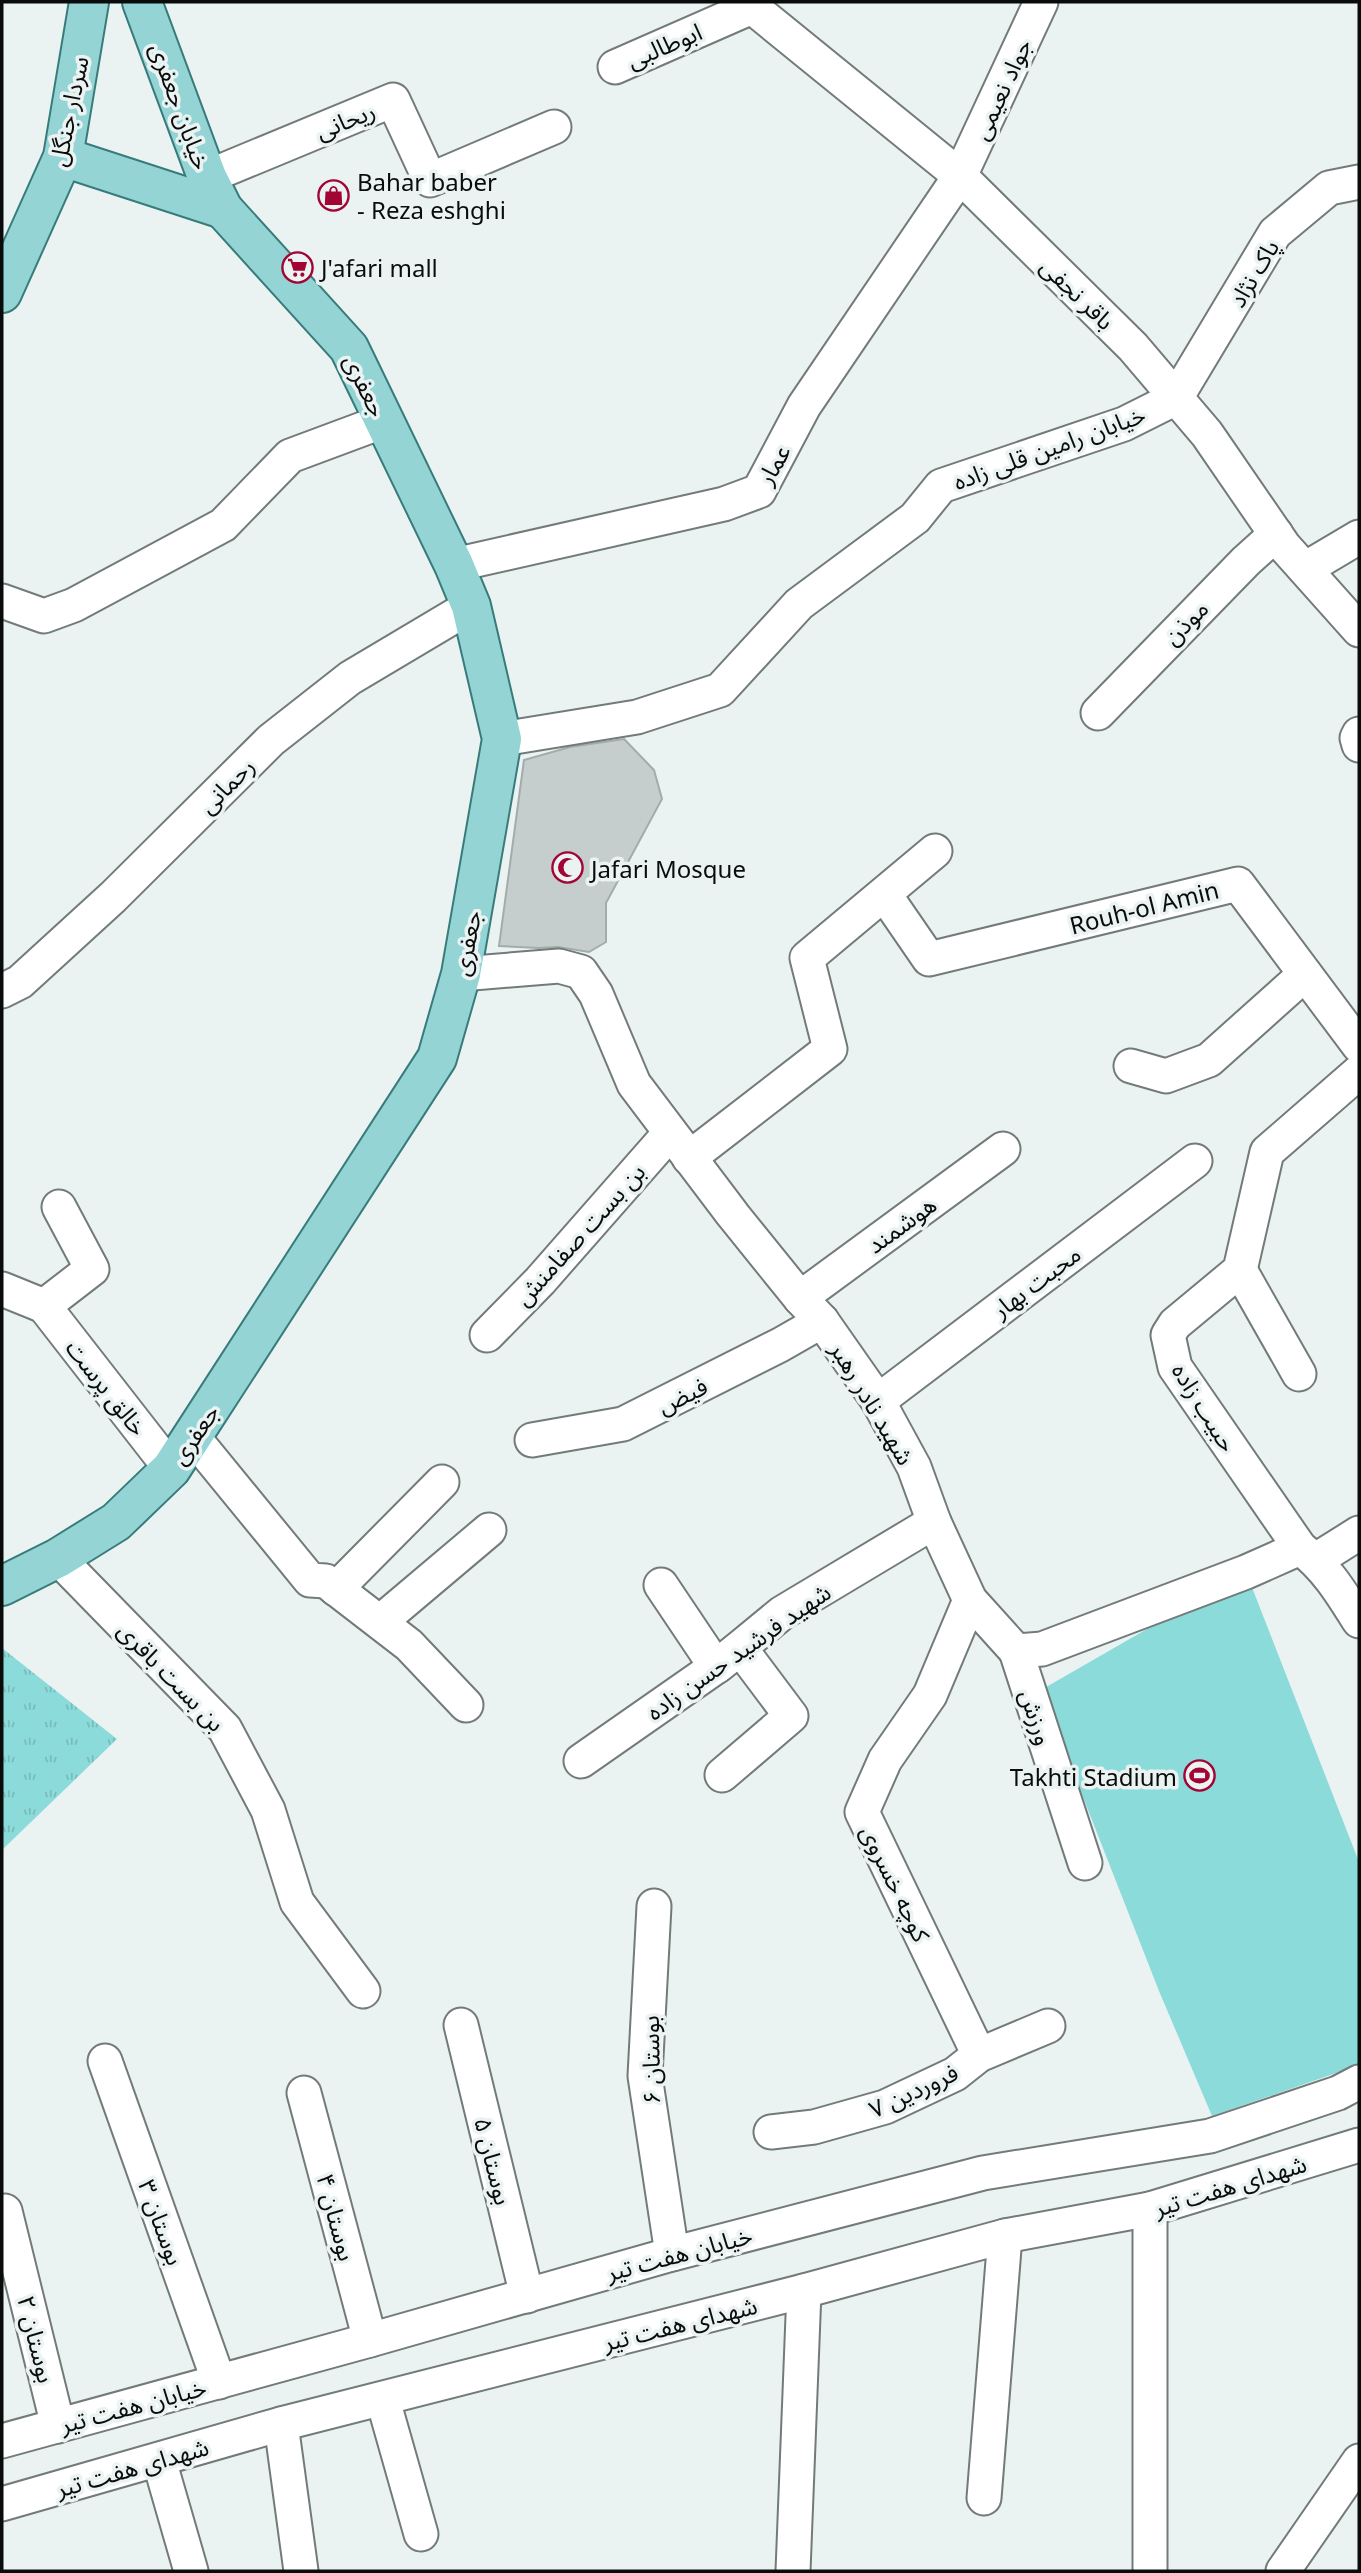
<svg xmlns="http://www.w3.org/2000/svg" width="1361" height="2573" font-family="'Noto Sans','Noto Sans Arabic',sans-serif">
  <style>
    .grass { fill: url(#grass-tufts) }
    .garden { fill: #8bdbda }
    .building { fill: #c6cdcd; stroke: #a4abab; stroke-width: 2 }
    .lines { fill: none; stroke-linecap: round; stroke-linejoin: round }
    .minor-casing { stroke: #737a7a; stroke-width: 37 }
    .major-casing { stroke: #377b7b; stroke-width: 42 }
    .minor { stroke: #fff; stroke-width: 33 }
    .major { stroke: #95d4d4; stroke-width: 38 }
    .labels { text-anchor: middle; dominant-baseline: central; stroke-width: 7; stroke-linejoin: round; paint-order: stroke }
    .street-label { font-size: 24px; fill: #0a0c0c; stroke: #ebf2f2 }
    .poi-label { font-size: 24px; fill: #0a0c0c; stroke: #ebf2f2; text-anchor: start }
  </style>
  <defs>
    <pattern id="grass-tufts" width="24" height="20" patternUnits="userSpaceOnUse" patternTransform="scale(1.75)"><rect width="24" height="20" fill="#8bdbda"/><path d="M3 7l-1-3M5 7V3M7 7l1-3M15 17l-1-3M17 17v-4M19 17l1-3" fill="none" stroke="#77bbba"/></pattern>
  </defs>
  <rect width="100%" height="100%" fill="#ebf2f2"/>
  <path class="grass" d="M2,1648L117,1739L2,1850Z"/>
  <path class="garden" d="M1246,1572L1359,1862V2065L1212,2116L1159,1991L1041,1690Z"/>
  <path class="building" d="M624,739L654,770L662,799L606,903V942L589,952L558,947L538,948L499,946L524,760L570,747Z"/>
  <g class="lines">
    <defs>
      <g id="minor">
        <path d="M748,2L752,7L960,176L1133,347L1207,434L1284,546L1359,630"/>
        <path d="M615,67L752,7"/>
        <path d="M207,177L393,100L430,180L554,127"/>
        <path d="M454,565L724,504L759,491L804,406L960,176L1041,2"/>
        <path d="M1305,569L1359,537"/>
        <path d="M2,601L44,616L74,605L223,525L290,456L384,421"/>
        <path d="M1098,713L1246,561L1276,534"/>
        <path d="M1359,734L1357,738L1359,745"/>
        <path d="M502,739L637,717L720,690L799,604L915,518L941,486L1124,424L1176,398L1275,233L1329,188L1359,182"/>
        <path d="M885,895L929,959L1238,884L1359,1046"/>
        <path d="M461,974L559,966L581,972L596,994L634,1084L733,1215L800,1298L822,1321L878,1401L914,1467L934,1522L970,1600L1016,1651L1042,1649L1246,1572L1300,1548C1326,1567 1342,1594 1359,1621"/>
        <path d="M2,991L20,982L113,897L271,740L350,678L471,606"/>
        <path d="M1131,1066L1166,1076L1209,1060L1305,974"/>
        <path d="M689,1158L830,1049L807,958L935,851"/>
        <path d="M1240,1270L1299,1374"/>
        <path d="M2,1289L44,1306L92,1269L59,1207"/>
        <path d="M800,1298L1003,1149"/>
        <path d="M44,1306L171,1469"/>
        <path d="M487,1335L540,1281L670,1133"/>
        <path d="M878,1401L1195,1161"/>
        <path d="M193,1437L310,1580L326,1581L409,1645L466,1705"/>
        <path d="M532,1440L623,1424L780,1345L822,1321"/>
        <path d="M1300,1548L1175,1367L1168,1335L1175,1324L1240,1270L1267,1152L1359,1072"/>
        <path d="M58,1558L225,1729L268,1810L297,1902L363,1991"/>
        <path d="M1316,1560L1359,1533"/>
        <path d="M661,1585L716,1667L740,1648L791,1716L722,1775"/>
        <path d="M336,1589L442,1482"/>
        <path d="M970,1600L930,1695L885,1760L862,1812L979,2055"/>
        <path d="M380,1622L489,1530"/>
        <path d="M1016,1651L1085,1863"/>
        <path d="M581,1761L720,1664L782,1613L934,1522"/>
        <path d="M654,1906L645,2076L672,2254"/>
        <path d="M461,2025L527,2296"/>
        <path d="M105,2061L219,2382"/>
        <path d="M304,2093L370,2340"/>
        <path d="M771,2132L814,2127L885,2107L955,2074L979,2055L1048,2026"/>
        <path d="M5,2211L58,2426"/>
        <path d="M383,2400L421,2534"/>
        <path d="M281,2424L301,2571"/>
        <path d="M2,2441L370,2340L672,2254L983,2173L1210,2136L1338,2093L1359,2082"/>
        <path d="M159,2460L191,2571"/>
        <path d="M984,2498L1005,2236"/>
        <path d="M2,2504L281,2424L804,2291L1005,2236L1150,2209L1359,2145"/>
        <path d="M793,2571L804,2291"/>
        <path d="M1150,2571V2209"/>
        <path d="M1283,2571L1359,2461"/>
      </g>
      <g id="major">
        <path d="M63,157L223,209"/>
        <path d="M2,293L63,157L89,2"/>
        <path d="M2,1586L58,1558L116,1522L171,1469L437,1058L461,974L502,739L471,606L454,565L349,348L223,209L207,177L142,2"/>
      </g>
    </defs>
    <use href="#minor" class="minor-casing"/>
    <use href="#major" class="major-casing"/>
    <use href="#minor" class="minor"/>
    <use href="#major" class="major"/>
  </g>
  <defs>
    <symbol id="shop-ring" viewBox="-11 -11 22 22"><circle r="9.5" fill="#ebf2f2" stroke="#a20434" stroke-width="1.5"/><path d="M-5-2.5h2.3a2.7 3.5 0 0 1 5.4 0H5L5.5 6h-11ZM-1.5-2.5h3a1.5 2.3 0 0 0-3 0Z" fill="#a20434"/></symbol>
    <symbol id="supermarket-ring" viewBox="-11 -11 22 22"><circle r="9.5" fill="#ebf2f2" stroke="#a20434" stroke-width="1.5"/><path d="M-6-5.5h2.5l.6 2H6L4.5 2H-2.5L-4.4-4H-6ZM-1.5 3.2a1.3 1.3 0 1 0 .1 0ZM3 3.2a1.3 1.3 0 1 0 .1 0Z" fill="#a20434"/></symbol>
    <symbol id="mosque-ring" viewBox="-11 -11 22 22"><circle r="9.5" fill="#ebf2f2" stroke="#a20434" stroke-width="1.5"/><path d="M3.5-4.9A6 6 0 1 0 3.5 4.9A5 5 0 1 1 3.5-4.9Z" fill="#a20434"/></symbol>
    <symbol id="stadium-ring" viewBox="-11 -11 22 22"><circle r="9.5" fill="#ebf2f2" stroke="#a20434" stroke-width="1.5"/><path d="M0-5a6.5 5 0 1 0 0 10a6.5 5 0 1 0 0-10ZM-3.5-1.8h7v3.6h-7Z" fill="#a20434"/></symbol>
  </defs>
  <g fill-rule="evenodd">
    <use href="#shop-ring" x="316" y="178" width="35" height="35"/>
    <use href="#supermarket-ring" x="280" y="250" width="35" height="35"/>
    <use href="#mosque-ring" x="550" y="850" width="35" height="35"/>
    <use href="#stadium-ring" x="1182" y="1758" width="35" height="35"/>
  </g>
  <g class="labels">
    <g class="street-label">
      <text transform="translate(664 45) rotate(-23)">ابوطالبی</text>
      <text transform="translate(1001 89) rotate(-65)">جواد نعیمی</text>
      <text transform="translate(181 106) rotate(70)">خیابان جعفری</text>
      <text transform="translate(68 111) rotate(-78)">سردار جنگل</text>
      <text transform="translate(345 120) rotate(-22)">ریحانی</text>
      <text transform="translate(1253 273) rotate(-59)">پاک نژاد</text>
      <text transform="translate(1078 293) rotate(44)">باقر نجفی</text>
      <text transform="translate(366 385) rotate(64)">جعفری</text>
      <text transform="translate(1049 447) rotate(-20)">خیابان رامین قلی زاده</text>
      <text transform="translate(773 464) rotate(-60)">عمار</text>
      <text transform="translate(1185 622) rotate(-45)">موذن</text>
      <text transform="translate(226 785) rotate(-45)">رحمانی</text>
      <text transform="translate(1144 907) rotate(-14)">Rouh-ol Amin</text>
      <text transform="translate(466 943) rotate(-79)">جعفری</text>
      <text transform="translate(901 1224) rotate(-36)">هوشمند</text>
      <text transform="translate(579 1234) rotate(-48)">بن بست صفامنش</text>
      <text transform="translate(1036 1281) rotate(-37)">محبت بهار</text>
      <text transform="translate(107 1387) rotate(52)">خالق پرست</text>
      <text transform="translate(682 1395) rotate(-26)">فیض</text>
      <text transform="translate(873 1403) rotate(59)">شهید نادر رهبر</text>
      <text transform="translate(1205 1407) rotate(58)">حبیب زاده</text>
      <text transform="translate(194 1434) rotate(-56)">جعفری</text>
      <text transform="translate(738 1651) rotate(-35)">شهید فرشید حسن زاده</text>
      <text transform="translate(172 1676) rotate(46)">بن بست باقری</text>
      <text transform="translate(1037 1717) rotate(72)">ورزش</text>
      <text transform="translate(896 1883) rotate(64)">کوچه خسروی</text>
      <text transform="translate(650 2060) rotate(-91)">بوستان ۶</text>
      <text transform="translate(913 2090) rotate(-25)">فروردین ۷</text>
      <text transform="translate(494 2161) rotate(76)">بوستان ۵</text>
      <text transform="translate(1230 2185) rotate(-17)">شهدای هفت تیر</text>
      <text transform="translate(337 2217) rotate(75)">بوستان ۴</text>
      <text transform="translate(162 2222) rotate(70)">بوستان ۳</text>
      <text transform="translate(679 2253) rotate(-15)">خیابان هفت تیر</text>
      <text transform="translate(680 2323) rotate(-14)">شهدای هفت تیر</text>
      <text transform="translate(37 2339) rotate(76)">بوستان ۲</text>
      <text transform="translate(133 2405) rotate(-15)">خیابان هفت تیر</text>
      <text transform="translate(132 2467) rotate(-16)">شهدای هفت تیر</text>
    </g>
    <g class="poi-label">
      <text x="357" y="181">Bahar baber<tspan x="357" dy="28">- Reza eshghi</tspan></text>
      <text x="321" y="267">J'afari mall</text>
      <text x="591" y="868">Jafari Mosque</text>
      <text x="1177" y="1776" text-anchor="end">Takhti Stadium</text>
    </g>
  </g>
  <rect width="1361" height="2573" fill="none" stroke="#0a0c0c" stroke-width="7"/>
</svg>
